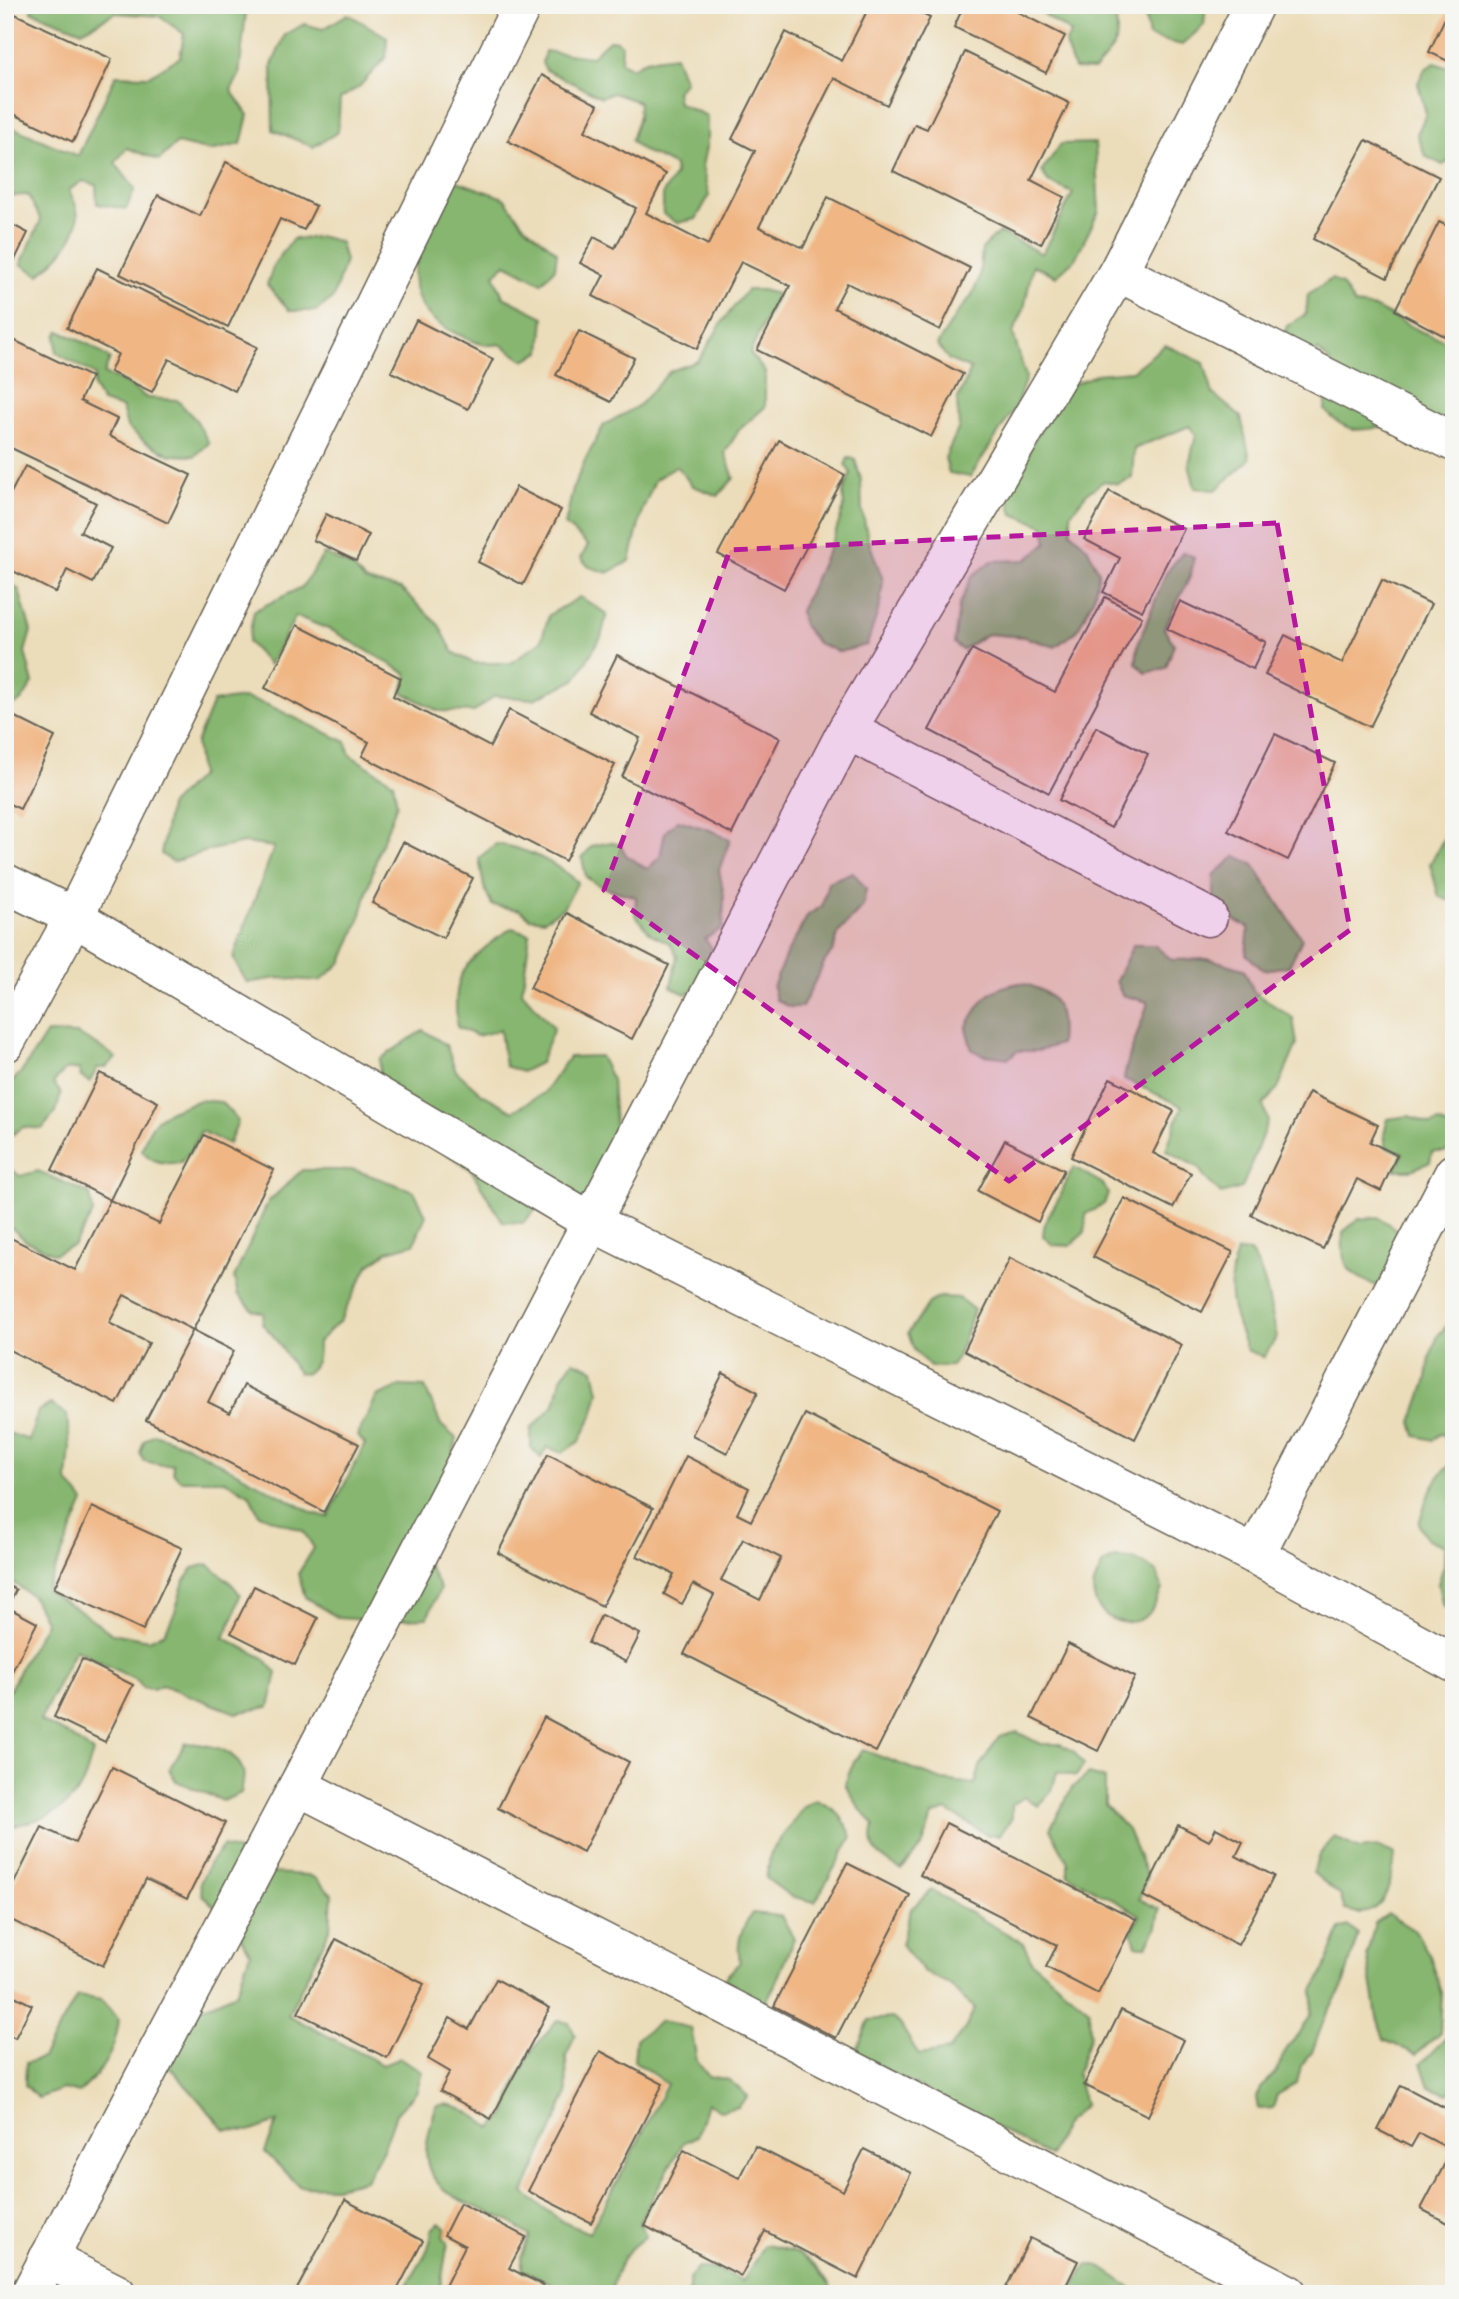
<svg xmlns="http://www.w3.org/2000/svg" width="1459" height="2299" font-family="Sriracha,sans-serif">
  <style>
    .forest { fill: #86b670; stroke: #516946; stroke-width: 2 }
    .building { fill: #f0b684; fill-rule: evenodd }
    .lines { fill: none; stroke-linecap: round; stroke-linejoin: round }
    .street-casing { stroke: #656053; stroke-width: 41 }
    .street { stroke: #fff; stroke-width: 38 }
    .marked { fill: #b5179e; fill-opacity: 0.2; stroke: #b5179e; stroke-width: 5; stroke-dasharray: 14 9; stroke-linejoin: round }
  </style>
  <rect width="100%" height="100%" fill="#f6f6f2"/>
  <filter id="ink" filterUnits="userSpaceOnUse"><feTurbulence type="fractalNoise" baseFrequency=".0143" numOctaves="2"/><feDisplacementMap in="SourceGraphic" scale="14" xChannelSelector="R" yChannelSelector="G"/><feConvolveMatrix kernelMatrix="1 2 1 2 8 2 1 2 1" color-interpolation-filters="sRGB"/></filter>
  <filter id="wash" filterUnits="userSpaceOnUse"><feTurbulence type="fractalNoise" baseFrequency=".00686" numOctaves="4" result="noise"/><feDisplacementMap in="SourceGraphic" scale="28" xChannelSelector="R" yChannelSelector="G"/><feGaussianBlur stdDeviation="1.57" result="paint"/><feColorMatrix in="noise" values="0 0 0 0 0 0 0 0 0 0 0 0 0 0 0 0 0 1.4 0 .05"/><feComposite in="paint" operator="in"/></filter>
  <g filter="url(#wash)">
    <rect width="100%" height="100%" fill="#ecddba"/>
    <g class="forest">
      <path d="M32,5H233L246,12L239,76L231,90L248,115L241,144L210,151L177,143L159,160L127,148L115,163L135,189L126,209L97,204L96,185L83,181L69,190C71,196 76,203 77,210C82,235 56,261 39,275L21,264L41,220L28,195L5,196V124L78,156L116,75L149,76L180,57L184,34L159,16L115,13L82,31L31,11Z"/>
      <path d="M1031,5H1112C1123,37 1116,48 1094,70L1074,69L1065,44L1071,33Z"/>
      <path d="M1151,5H1206L1204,25L1182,45L1149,37L1145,15Z"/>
      <path d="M348,14L387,37L386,57L359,87L340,99L338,132L313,147L273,130L272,65L285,35L304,24L323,29Z"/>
      <path d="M609,40L617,41L622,45L621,62L632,68L646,60L675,56L685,82L676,91L678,103L707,116V143L702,166L709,196L696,219L677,223L663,214V193L675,175L674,166C660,156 641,154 631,140L638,119L639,102L613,93L601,97L546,70L542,63L545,51L591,57Z"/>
      <path d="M1435,63L1454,70V158L1443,165L1425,156L1417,134L1426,114L1418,83L1425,69Z"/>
      <path d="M1095,143L1099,211L1075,259L1056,276L1033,265L1024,309L1013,333L1026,377L1016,406L970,477L949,473L945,458L959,427L957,401L971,369L949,360L937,345L958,312L971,297L979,279L982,249L999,232L1042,254L1073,193L1048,182L1042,171L1061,144Z"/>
      <path d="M457,181L504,198L524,225L557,252L555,268L542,283L506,264L494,275L503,297L544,317L541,352L524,360L500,344C483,348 471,340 455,333C383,301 424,234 446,184Z"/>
      <path d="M323,237L340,242L345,261L333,298L316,311H290L267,285L274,264L293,239Z"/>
      <path d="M1332,279L1342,285L1355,305L1376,308L1422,332L1454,344V446C1441,441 1420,427 1407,426C1371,422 1356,445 1325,410L1330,362L1318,350L1311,364L1278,355L1287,326L1306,314L1308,294Z"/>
      <path d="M747,290H762L777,294L750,353L765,372V407L739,430L725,453L734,478L718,496L693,486L676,466L655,480L642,511L630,561L608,573L589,567L581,558L588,545L565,525L573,488L586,458L604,425L638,406L670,371L698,361L723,321Z"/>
      <path d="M59,331L90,345L110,359L104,374L125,383L147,398L177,400L196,420L209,443L195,456L171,455L145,442L127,427L122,408L102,402L93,387L95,375L57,353L56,336Z"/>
      <path d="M1165,345L1204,363L1213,394L1241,417L1250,459L1216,490L1195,488L1189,464L1196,435L1189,426C1170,435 1152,440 1134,449L1132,478L1118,484L1104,481L1087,493L1071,513V532L1087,547L1099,572L1094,597L1077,631L1055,647L1024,637L987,634L962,650L954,643L959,606L972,576L992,561L1026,560L1047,542L1044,526L1013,514L1008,496L1021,461L1067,387L1097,374L1132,371Z"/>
      <path d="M848,458L855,459L861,480L862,510L868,539L883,580L880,605L867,645L839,652L817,643L803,625L800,611L834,537L844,507L843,493L851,473L845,465Z"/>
      <path d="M1183,552L1194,557L1190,577L1164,629L1174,644L1166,668L1146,673L1136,663L1138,644L1166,573Z"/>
      <path d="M324,554L354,568L365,581L401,589L439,625L453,652L473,663H511L541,641L549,615L580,597L607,614L601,637L575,680L534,699L494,696L474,712L438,711L402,692L407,674L333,631L296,616L269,665L248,642L254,611L302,587Z"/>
      <path d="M5,578L19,590L31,631L25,652L33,683C26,694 20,708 5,705Z"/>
      <path d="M244,698L268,705L346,742L350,755L393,782L397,804L378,853L359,921L342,962L320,981L278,978L247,983L233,958L274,847L244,843L210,850L173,862L161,854L169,806L200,775L196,743L213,702Z"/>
      <path d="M678,820L710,830L730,840L719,870L724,895L723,928L705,939L711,947L713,976L686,994L671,987L677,956L670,943L651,934L635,915L636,897C613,889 606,892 586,877L582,858L592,846L611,842L620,845L627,856L647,869L660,857L665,832Z"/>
      <path d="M1454,826V902L1439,897L1430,864L1448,831Z"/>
      <path d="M496,844C524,847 556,863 578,882L563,908L544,920L530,918L520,910L492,905L484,887L479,858Z"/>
      <path d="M1236,856L1253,864L1302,939L1289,966L1263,970L1246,954L1249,927L1235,921L1214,898V875Z"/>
      <path d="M853,872L866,889L863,906L839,932L833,951L825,961L802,1007H789L776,1000L773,987L785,957L808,915L822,906L828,882Z"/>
      <path d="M512,928L530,934L522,992L554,1028L540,1063L522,1072L505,1066L500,1030L477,1036L457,1027C456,1010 454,989 463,972C470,958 499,936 512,928Z"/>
      <path d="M1133,945H1154L1172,960L1210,959L1244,969L1254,992L1293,1018L1297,1044L1278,1088L1263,1105L1268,1120L1242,1188L1221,1194L1204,1177L1199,1168L1166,1150L1182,1106L1124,1079C1128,1052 1141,1028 1148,1002L1122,995L1116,981Z"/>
      <path d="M1020,983C1058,991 1063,1008 1060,1044L1038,1051H1017L1009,1058L984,1055L972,1050L966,1028C980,1001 989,987 1020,983Z"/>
      <path d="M423,1030L446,1045L456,1071L482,1094L513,1111L544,1093L569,1057L600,1056L612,1080L615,1127L587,1203L548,1196L523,1223L503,1222L471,1170L378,1107L380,1059Z"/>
      <path d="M47,1033L77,1034L107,1051L116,1058L105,1068H97L90,1082L81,1077L79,1069L65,1070L53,1083L61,1093L56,1112L42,1129L23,1127L5,1140V1090L23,1070Z"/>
      <path d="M199,1100L221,1102L238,1121L229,1144L201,1131L190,1152L180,1163C165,1164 151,1163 142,1150C152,1111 166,1114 199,1100Z"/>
      <path d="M1409,1116L1431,1125L1439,1122C1453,1128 1454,1131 1454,1147L1445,1152H1432L1430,1162L1412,1170H1395L1403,1153L1386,1147L1384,1133L1388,1119Z"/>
      <path d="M5,1165L20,1176L38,1171L90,1194L93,1213L74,1245L54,1254L26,1241L5,1222Z"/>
      <path d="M1074,1167L1103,1184L1108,1194L1104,1204L1086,1214L1085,1232L1070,1246L1053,1245L1043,1236C1044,1215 1053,1211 1061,1194C1065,1184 1068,1176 1074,1167Z"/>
      <path d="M302,1170H355L414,1191L426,1215L414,1244L388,1251L368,1266L340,1321L318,1342C318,1356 318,1366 305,1374L298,1373L272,1334L262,1324L264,1313L253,1310L238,1294L234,1278L268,1202Z"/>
      <path d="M1378,1217L1396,1229L1404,1242L1377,1286C1346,1273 1341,1266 1343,1232L1359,1219Z"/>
      <path d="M1237,1251L1250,1252C1266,1271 1271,1312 1277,1337L1263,1358L1247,1350C1232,1314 1224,1290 1237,1251Z"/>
      <path d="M939,1297L959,1298L974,1310L957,1358L951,1366L930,1367L914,1350L908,1333L929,1303Z"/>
      <path d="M1454,1318V1440L1448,1441L1442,1433L1433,1440L1416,1436L1412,1422L1427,1379L1430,1357L1438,1335Z"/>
      <path d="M573,1361L594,1369L599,1392L594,1412L580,1441L562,1453L547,1447L541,1458L531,1447V1429L555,1404L561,1378Z"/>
      <path d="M401,1386L425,1387L441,1425L457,1439L426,1560L440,1589L427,1618L369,1620L338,1618L305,1597L298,1574L314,1548L303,1531L259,1514L249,1494L223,1480H180L173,1472V1464L162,1465L144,1461L140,1453L144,1441L154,1434L186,1445L313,1513L328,1517L365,1444L357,1436L377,1396Z"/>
      <path d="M51,1404L67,1415L70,1447L67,1480L84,1502L46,1591L81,1611L111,1633L149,1640L165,1632L175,1612L184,1581L193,1568L208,1564L230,1582L240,1594L235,1614L224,1638L264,1658L277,1673L269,1707L236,1713L162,1685L153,1689L143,1688L138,1681L75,1649L40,1721L68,1734L93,1752C89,1763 87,1778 80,1788C63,1816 35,1821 5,1828V1700L24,1660L46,1623L32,1596L5,1577V1432L29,1440L38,1411Z"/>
      <path d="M1454,1462V1610L1443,1607L1438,1584L1444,1565V1545L1427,1540L1419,1524C1425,1501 1434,1475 1454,1462Z"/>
      <path d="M1116,1558L1136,1560L1157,1572L1162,1589C1158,1597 1153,1612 1145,1617C1123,1631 1094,1616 1093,1590C1093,1582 1100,1571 1103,1564Z"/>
      <path d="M1017,1732L1040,1744H1060L1074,1752L1084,1765L1076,1776L1057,1772L1052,1790L1038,1806L1024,1797L1012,1805V1818L1000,1835H988L946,1810L932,1816L923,1845L901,1870C880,1856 867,1853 874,1824L860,1809L845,1784L854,1761L863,1750L942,1780L975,1784L981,1764L999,1737Z"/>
      <path d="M186,1743C208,1744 235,1748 243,1771C245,1777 242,1787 241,1793L223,1801L176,1781L169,1769Z"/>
      <path d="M1089,1774L1105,1779V1805L1128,1830L1147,1876L1139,1899L1160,1909L1157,1927L1147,1946H1136L1132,1932L1140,1915L1068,1875V1862L1050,1829L1072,1788Z"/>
      <path d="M816,1800C837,1809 844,1817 852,1837L815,1902L790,1896L766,1878L771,1852L803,1808Z"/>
      <path d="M1334,1837L1359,1849L1379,1847L1395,1854C1393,1875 1388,1910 1362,1913C1357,1913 1350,1911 1345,1910L1340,1895L1313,1873L1319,1855Z"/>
      <path d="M223,1846L246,1854L272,1873L308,1875L315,1878L332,1894L330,1929L288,2015L383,2065L400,2058L422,2071L417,2091L396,2114L384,2147L366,2180L336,2187L299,2186L265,2152L277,2122L252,2131L225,2130L167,2064L188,2014L236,1993L250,1953L236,1926L202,1895L200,1883L209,1864Z"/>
      <path d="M931,1890L1023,1943L1032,1962L1089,2010L1090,2035L1077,2074L1085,2105L1064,2124L1050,2156L855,2054L869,2020L892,2018L900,2024L919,2055L949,2050L966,2027L975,2008L961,1997L949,1984L924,1972L901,1944L911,1909Z"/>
      <path d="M752,1913L781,1916L794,1938L774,1987L751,2028L721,1982L740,1962C736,1942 741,1929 752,1913Z"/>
      <path d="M1388,1914L1415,1931L1430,1956L1442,1993L1440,2033L1416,2054L1384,2040L1377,2017L1367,1954L1375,1923Z"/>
      <path d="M1349,1926L1358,1934L1343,1986L1326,2015L1312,2052L1301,2066L1297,2083L1277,2095L1273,2108L1259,2109L1257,2097L1260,2088L1276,2073L1288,2046L1301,2032L1311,2014L1313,1990L1322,1975L1340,1929Z"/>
      <path d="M77,1996L101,2000L119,2019C116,2052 102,2071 79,2093L63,2089L38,2098L25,2085L26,2063L42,2058Z"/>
      <path d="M557,2020L569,2023L575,2035L566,2057L567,2095L524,2193L563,2222L589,2233L619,2179L667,2084L634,2061L636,2039L661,2021L691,2028L697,2061L708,2076L729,2080L748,2096L738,2107L720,2111L707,2103L697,2136L683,2143L639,2222L646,2236C622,2254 617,2264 611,2294H546L550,2283L523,2270L521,2258L530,2236C522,2231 515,2224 507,2220C480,2207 432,2197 427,2160C424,2144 432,2122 436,2106C458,2099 474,2117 492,2128L505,2116L517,2080L533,2049Z"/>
      <path d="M1448,2036L1454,2039V2086L1449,2094L1429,2087L1421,2063Z"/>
      <path d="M439,2223L446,2227L443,2237L448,2242L440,2289L438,2294H402C411,2276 434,2248 431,2230Z"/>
      <path d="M764,2245C800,2250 817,2260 834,2294H771L761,2290L760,2294H689V2278L699,2268L716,2269L743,2281Z"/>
      <path d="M1087,2264L1099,2266L1141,2294H1069Z"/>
    </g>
    <g id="blocks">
      <g class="building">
        <path d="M870,5H904L930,18L887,105L834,78L759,227L803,248L828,197L970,268L940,330L847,283L834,308L963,374L931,437L757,350L790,286L741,262L697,349L593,296L604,275L580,263L594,237L615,248L636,208L508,141L542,75L598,105L585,131L666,174L646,213L708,245L755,151L732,139L786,32L842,61Z"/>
        <path d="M964,5H1004L1065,36L1046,73L954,27Z"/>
        <path d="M1451,5H1454V64L1429,52Z"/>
        <path d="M15,14L112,59L73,142L5,110V35Z"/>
        <path d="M965,52L1069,103L1031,180L1064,197L1041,244L893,171L915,124L927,129Z"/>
        <path d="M1366,140L1439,177L1387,278L1313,239Z"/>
        <path d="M226,162L316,206L304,230L280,219L228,327L120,274L158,195L200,216Z"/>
        <path d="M5,221L28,233L5,280Z"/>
        <path d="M1439,222L1454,229L1452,340L1395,310Z"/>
        <path d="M97,268L257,347L235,391L169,359L152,392L110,372L118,354L67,328Z"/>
        <path d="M416,320L493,359L468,409L391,372Z"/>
        <path d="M579,331L634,358L611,402L556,375Z"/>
        <path d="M5,336L91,377L80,401L117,419L109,436L191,475L168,523L5,445Z"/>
        <path d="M779,440L845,475L784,589L718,554Z"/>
        <path d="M25,466L96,503L80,532L111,548L93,583L67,570L56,593L5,567V504Z"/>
        <path d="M516,487L561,510L523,585L478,562Z"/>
        <path d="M1109,491L1184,529L1142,611L1103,592L1120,558L1084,539Z"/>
        <path d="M326,514L369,535L356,561L313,540Z"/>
        <path d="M1382,580L1431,604L1370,727L1265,675L1285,635L1342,663Z"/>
        <path d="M1105,597L1142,617L1049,793L929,730L972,649L1055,692Z"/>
        <path d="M1180,601L1266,642L1253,669L1167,629Z"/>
        <path d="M297,625L401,678L393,696L490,747L509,710L615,765L565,861L362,756L369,742L265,688Z"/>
        <path d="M617,655L780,738L732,834L622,777L640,738L589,712Z"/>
        <path d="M5,712L55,737L20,809L5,802Z"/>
        <path d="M1096,727L1148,754L1111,828L1059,800Z"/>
        <path d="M1275,734L1335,763L1288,860L1228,831Z"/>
        <path d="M403,842L473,878L443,938L372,903Z"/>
        <path d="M567,913L669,965L632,1039L530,988Z"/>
        <path d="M100,1073L158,1102L110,1200L52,1170Z"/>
        <path d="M1110,1078L1174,1111L1153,1153L1191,1173L1173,1208L1071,1157Z"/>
        <path d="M1309,1092L1378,1125L1370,1142L1397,1155L1381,1191L1357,1179L1323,1249L1251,1215Z"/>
        <path d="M204,1135L274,1170L193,1330L234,1351L208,1402L230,1413L244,1385L359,1444L324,1512L146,1420L193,1330L124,1295L109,1323L149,1343L117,1404L5,1348V1235L75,1270L110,1200L159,1224Z"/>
        <path d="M1005,1140L1064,1170L1038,1222L978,1191Z"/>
        <path d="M1124,1198L1233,1252L1202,1312L1093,1257Z"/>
        <path d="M1010,1258L1182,1345L1135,1439L964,1351Z"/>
        <path d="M723,1373L758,1392L727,1453L692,1435Z"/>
        <path d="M805,1414L997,1511L876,1752L684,1654L714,1595L693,1584L682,1604L664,1594L674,1574L637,1556L686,1456L749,1488L737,1514L751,1521ZM743,1539L781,1558L760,1600L721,1580Z"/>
        <path d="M548,1454L653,1508L602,1606L498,1553Z"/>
        <path d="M92,1507L182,1548L143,1630L54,1588Z"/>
        <path d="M5,1584L16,1590L7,1607L37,1623L5,1685Z"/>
        <path d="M254,1586L318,1618L295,1665L231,1633Z"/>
        <path d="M601,1615L640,1634L626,1662L588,1643Z"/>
        <path d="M1068,1644L1135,1677L1098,1751L1031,1718Z"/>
        <path d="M82,1659L133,1685L105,1742L54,1717Z"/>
        <path d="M544,1717L629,1762L583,1852L498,1808Z"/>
        <path d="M112,1767L225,1823L187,1899L146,1879L103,1966L5,1917V1901L42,1827L75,1843Z"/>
        <path d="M946,1823L1136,1919L1098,1994L1046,1967L1057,1945L920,1875Z"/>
        <path d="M1178,1825L1209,1841L1216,1828L1243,1842L1236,1856L1274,1876L1238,1945L1143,1896Z"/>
        <path d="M847,1863L910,1895L836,2038L774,2006Z"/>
        <path d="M336,1939L424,1984L387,2058L298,2013Z"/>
        <path d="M496,1979L550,2008L491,2119L440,2091L450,2072L428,2059L450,2018L469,2029Z"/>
        <path d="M5,1991L32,2005L15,2038L5,2033Z"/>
        <path d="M1121,2010L1184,2040L1148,2116L1084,2085Z"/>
        <path d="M600,2051L663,2084L591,2223L528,2191Z"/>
        <path d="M1401,2085L1451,2111L1454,2105V2226L1421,2209L1452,2150L1419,2133L1411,2147L1378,2130Z"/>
        <path d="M755,2146L843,2191L864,2149L911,2173L858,2279L765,2231L741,2276L645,2226L684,2150L739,2178Z"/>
        <path d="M345,2200L423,2241L395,2294H305L297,2289Z"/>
        <path d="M460,2203L526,2237L509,2268L543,2285L539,2294H441L465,2246L444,2235Z"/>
        <path d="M1030,2238L1078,2261L1062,2294H1003Z"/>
      </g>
    </g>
  </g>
  <g filter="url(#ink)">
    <use href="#blocks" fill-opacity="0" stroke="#656053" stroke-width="2"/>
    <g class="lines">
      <defs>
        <g id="street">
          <path d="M1118,272L1454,442"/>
          <path d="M847,730L1208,917"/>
          <path d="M5,883L74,917L590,1221L1255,1555L1454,1663"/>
          <path d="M5,1043L74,917L522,5"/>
          <path d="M1255,1555L1454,1173"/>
          <path d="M298,1786L1288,2294"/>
          <path d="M48,2259L117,2294"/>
          <path d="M30,2294L298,1786L847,730L1118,272L1254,5"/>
        </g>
      </defs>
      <use href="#street" class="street-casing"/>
      <use href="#street" class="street"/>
    </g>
  </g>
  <path class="marked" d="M1277,523L1350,930L1009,1181L604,890L730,550Z"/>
  <rect width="1459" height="2299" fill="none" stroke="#f6f6f2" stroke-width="28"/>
</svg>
